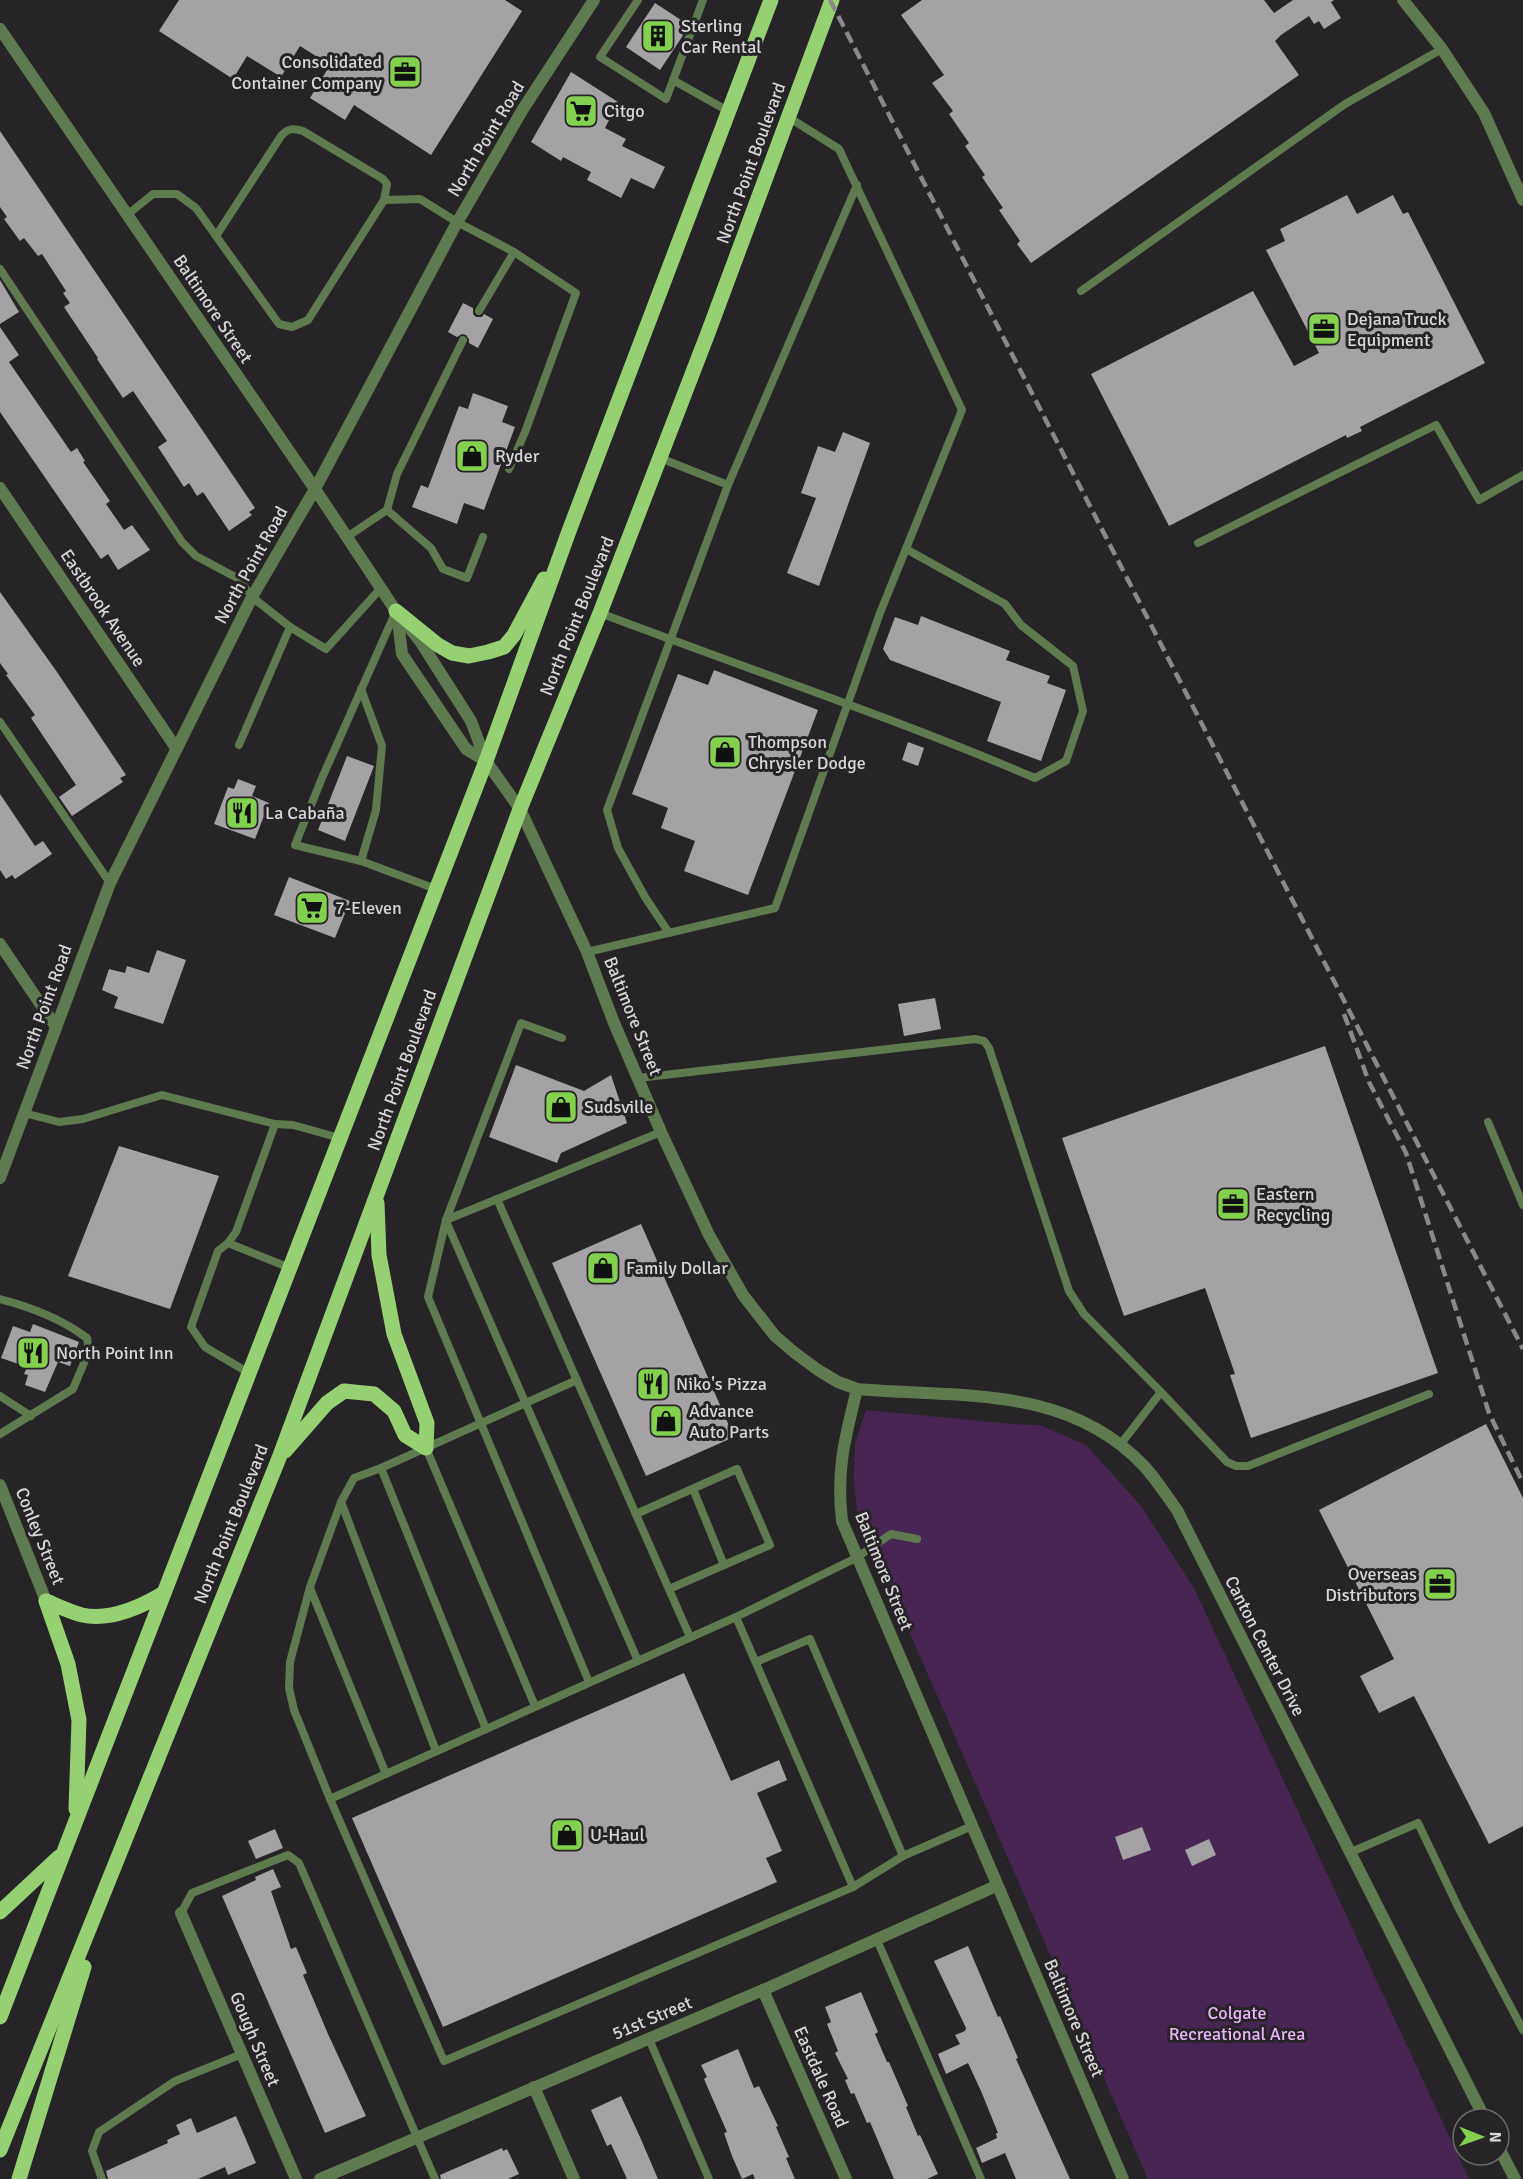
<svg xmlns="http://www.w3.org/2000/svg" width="1523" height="2179" font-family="Signika,sans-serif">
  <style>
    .green { fill: #482653 }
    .building { fill: #a4a2a4 }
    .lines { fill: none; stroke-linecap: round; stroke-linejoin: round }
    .service { stroke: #5e7a4e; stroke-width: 8 }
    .minor { stroke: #5e7a4e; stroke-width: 12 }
    .tertiary { stroke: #5e7a4e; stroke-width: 12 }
    .primary { stroke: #95d072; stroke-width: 15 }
    .rail { stroke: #8a888a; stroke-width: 4.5; stroke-dasharray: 12 6; stroke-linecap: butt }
    .labels { text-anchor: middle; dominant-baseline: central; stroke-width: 6; stroke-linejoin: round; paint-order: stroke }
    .poi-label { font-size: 18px; fill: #d8d6d8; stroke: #262426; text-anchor: start }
    .street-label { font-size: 18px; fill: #d8d6d8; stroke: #262426 }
    .park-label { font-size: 18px; fill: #e8b5f9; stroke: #262426 }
  </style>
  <rect width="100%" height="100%" fill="#262426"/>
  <path class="green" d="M866,1410L1012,1424L1040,1425L1086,1445L1141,1506L1194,1588L1469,2179H1148L857,1512L854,1480L855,1443Z"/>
  <g class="building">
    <path d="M179,0H505L522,11L431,155L354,105L345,120L310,98L330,65L300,46L281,77L247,56L233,79L159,31Z"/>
    <path d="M922,0H1264L1274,13L1293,0H1334L1331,2L1341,18L1324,29L1319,21L1314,24L1309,16L1281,35L1275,41L1299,75L1031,263L1017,244L1020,241L999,210L1003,208L982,177L985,175L965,146L969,143L949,114L953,111L932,83L944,75L901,15Z"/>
    <path d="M655,3L687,24L682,37L660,70L626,47Z"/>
    <path d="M571,72L618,102L605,128L626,139L622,146L665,167L654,189L631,178L621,198L587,180L591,172L563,157L561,161L531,142Z"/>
    <path d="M0,131L255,508L249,512L252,515L229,531L203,492L197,496L189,483L184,487L158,447L167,441L133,391L123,398L97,359L98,358L64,307L70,303L63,293L66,291L42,254L38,256L24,238L20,241L4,219L7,217L0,207Z"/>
    <path d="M1347,195L1357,214L1393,195L1403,214L1408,212L1485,363L1360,427L1362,431L1347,438L1346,435L1169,526L1091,374L1253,291L1294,366L1319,353L1266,250L1285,241L1280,229Z"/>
    <path d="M0,280L19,312L0,324Z"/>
    <path d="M463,303L473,308V314L476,317H482L484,314L493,319L478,348L469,343V339L466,335L462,334L457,337L448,332Z"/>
    <path d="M0,327L19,355L9,362L71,452L77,448L85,461L83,462L110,501L106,504L124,530L132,525L150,550L118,570L108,554L101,559L0,412Z"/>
    <path d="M473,393L508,406L502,422L515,427L484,510L464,503L457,524L412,507L421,485L428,488L459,406L468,409Z"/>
    <path d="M843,432L870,443L819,586L787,573L816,498L801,493L818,446L835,452Z"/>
    <path d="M0,592L57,672L126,775L120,778L123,782L72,816L59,797L76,785L31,718L35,715L6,675L8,674L0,663Z"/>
    <path d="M921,616L1010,651L1006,660L1050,676L1047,683L1066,690L1041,761L987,741L1001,702L890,660L883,649L895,617L918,625Z"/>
    <path d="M714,670L818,710L748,895L684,871L695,841L661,828L668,808L632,794L678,674L708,685Z"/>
    <path d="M908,742L924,748L918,766L902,760Z"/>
    <path d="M347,756L374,766L345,841L318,830Z"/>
    <path d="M238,779L256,786L252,796L269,803L255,839L214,824L228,787L234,789Z"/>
    <path d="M0,794L35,846L43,841L52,854L15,879L12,875L6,879L0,870Z"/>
    <path d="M289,877L350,901L335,938L274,915Z"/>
    <path d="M157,950L186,960L163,1024L114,1008L118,997L102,990L109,969L125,973L127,966L149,973Z"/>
    <path d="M935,998L941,1029L904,1036L898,1004Z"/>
    <path d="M1325,1046L1438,1373L1251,1438L1230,1375L1235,1374L1205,1288L1124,1316L1062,1138Z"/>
    <path d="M516,1065L584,1091L611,1075L627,1123L561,1153L557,1163L489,1137Z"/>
    <path d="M119,1146L219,1176L170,1309L68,1276Z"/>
    <path d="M641,1224L734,1437L646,1476L552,1263Z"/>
    <path d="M33,1324L79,1342L70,1366L58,1362L45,1392L25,1385L28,1375L24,1374L27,1367L1,1358L13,1326L30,1332Z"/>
    <path d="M1486,1424L1523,1498V1826L1489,1844L1414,1696L1379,1713L1360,1676L1394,1659L1319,1510Z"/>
    <path d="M684,1673L731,1781L779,1760L787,1780L757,1793L782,1851L766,1858L777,1882L443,2027L352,1818Z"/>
    <path d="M1142,1827L1151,1850L1123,1860L1115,1837Z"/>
    <path d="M275,1829L283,1848L256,1859L248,1841Z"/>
    <path d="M1209,1839L1216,1855L1192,1866L1185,1850Z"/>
    <path d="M273,1869L281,1887L271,1891L291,1949L296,1947L307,1973L303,1975L328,2034L366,2116L325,2133L222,1896L256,1880L255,1877Z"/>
    <path d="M968,1946L998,2017L1000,2016L1018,2058L1016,2059L1070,2179H1016L1005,2153L982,2163L976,2148L997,2138L996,2133H998L981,2091L968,2063L946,2074L938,2054L960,2044L955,2035L965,2031L966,2028L934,1961Z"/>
    <path d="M861,1992L878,2032L875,2034L887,2062H889L908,2106L906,2107L918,2136L920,2135L938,2174L927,2179H894L870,2122L867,2123L854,2093L851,2094L845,2080L848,2079L835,2053L838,2051L827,2024L831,2022L825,2007Z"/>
    <path d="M738,2049L754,2088L759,2086L778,2126L776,2127L789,2157L786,2158L795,2179H755L753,2174L742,2179L732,2156L724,2133L727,2132L704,2079L707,2077L701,2065Z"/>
    <path d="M621,2096L640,2137L658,2179H627L611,2144L607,2146L591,2110Z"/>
    <path d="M236,2116L256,2163L228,2175L225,2167L198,2179H108L106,2171L168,2143L167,2140L180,2134L176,2125L191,2118L197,2133Z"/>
    <path d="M502,2148L503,2151L507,2149L519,2174L508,2179H441L440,2175Z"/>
  </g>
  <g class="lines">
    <g class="service">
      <path d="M638,0L600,57L666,99L703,0"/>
      <path d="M673,80L728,111"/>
      <path d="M127,215L153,194H177L196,208L279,324L292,327L308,320L384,200L420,199L457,222L514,252L479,311"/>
      <path d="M216,236L281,136C288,128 294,128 303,131L383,179L387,184L384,200"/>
      <path d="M0,269L182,542L196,556L239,579L252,597L290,627L326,649L381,588"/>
      <path d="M1081,291L1345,104L1442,49"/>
      <path d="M660,458L728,485L857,185"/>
      <path d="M509,469L525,432L576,293L514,252"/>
      <path d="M387,510L431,548L443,569L467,578L483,537"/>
      <path d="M347,537L387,510L397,474L463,340"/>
      <path d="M1198,543L1436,425L1479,500L1523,475"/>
      <path d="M396,611L322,778L295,845L361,861L436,889"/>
      <path d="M600,613C745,668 892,717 1035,778L1066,761L1083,711L1073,666L1021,625L1005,604L906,549"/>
      <path d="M0,722L110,883"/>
      <path d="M239,745L290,627"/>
      <path d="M361,861L376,810L382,746L361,689"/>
      <path d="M669,933L645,897L618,848L607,810L728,485"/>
      <path d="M587,952L775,908L880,613L962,410L839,149L788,117"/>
      <path d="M562,1038L521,1023L446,1220L428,1297L589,1682"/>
      <path d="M638,1078L975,1039L984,1041L989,1048L1069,1291L1084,1314L1161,1392"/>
      <path d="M24,1113L59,1122L83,1119L162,1095L275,1124L293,1125L340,1138"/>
      <path d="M1488,1122L1523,1205"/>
      <path d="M497,1199L690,1637"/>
      <path d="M446,1220L661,1132"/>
      <path d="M446,1221L638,1661"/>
      <path d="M228,1243L290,1268"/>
      <path d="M0,1299C31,1307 62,1319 87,1338L89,1351L73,1389L0,1434"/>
      <path d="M249,1373L205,1347L191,1327L218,1251L228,1243L236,1232L275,1124"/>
      <path d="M577,1380L381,1468L354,1478L341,1502L310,1587L290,1662L289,1688L294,1710L330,1799L444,2061L853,1887L903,1856L972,1826"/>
      <path d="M0,1396L31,1416"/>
      <path d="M1120,1445L1161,1392L1227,1462L1236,1466H1248L1429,1394"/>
      <path d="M426,1448L535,1706"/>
      <path d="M381,1468L486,1729"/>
      <path d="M693,1489L724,1565"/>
      <path d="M341,1502L436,1751"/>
      <path d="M636,1514L737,1469L770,1545L669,1589"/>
      <path d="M310,1588L386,1774"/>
      <path d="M736,1617L853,1887"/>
      <path d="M756,1662L810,1639L903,1856"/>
      <path d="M330,1799L736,1617L856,1558L891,1534L917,1539"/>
      <path d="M1349,1853L1418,1823L1459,1909L1523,2030"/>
      <path d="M181,1913L192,1893L288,1855L299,1863L435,2179"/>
      <path d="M877,1940L981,2179"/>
      <path d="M649,2039L709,2179"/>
      <path d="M102,2179L92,2151L99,2132L175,2081L242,2054"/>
    </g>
    <g class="minor">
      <path d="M0,29L315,489L454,228L523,109L594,0"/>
      <path d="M0,488L176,748"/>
      <path d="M0,944L56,1027"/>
      <path d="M857,1389C845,1438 836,1470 842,1521L1123,2179"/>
      <path d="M181,1913L296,2179"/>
      <path d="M763,1990L846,2179"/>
      <path d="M534,2087L574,2179"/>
      <path d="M320,2179L763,1990L996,1886"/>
    </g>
    <g class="tertiary">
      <path d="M1403,0L1442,49L1484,113L1523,200"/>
      <path d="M397,612L402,654L466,749L486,761"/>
      <path d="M0,1178L110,883L252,597L315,489L396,611L420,641L471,721L486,761L520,809L587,952L614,1023L661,1132L709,1235L743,1295L775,1336L795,1353L818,1370L838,1382L857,1389C959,1398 1066,1384 1144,1466C1156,1479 1166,1495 1177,1510L1485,2119"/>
      <path d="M0,1485L46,1601"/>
      <path d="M1499,2148L1515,2179"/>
    </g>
    <g class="primary">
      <path d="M396,611L438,645L452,653L469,656L488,652L504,647L514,635L544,579"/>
      <path d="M285,1451L327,1403L344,1391L374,1394L394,1411L405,1435L426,1448L427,1423L394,1334L379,1255L377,1203"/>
      <path d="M46,1601L68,1664L79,1720L76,1809"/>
      <path d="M46,1601C58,1606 70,1612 82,1615C111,1621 141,1607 164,1593"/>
      <path d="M0,1912L59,1857"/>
      <path d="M0,2017L486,761L569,531L771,0"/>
      <path d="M0,2150L279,1458L520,809L600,613L708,333L832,0"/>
      <path d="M19,2179L84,1967"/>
    </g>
    <g class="rail">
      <path d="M830,0L1523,1349"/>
      <path d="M1344,1014L1369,1082L1406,1153L1489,1413L1523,1483"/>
    </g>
  </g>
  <defs>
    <symbol id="building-square" viewBox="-11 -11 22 22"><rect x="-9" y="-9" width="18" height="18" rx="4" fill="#83d04e" stroke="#262426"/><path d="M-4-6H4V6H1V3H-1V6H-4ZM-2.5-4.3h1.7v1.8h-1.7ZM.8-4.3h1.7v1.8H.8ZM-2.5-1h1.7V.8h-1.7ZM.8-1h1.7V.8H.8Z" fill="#111"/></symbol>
    <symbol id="office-square" viewBox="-11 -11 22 22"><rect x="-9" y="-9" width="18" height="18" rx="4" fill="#83d04e" stroke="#262426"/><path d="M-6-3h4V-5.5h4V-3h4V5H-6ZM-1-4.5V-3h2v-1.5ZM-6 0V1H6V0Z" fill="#111"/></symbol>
    <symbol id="supermarket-square" viewBox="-11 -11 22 22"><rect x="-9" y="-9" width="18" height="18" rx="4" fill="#83d04e" stroke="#262426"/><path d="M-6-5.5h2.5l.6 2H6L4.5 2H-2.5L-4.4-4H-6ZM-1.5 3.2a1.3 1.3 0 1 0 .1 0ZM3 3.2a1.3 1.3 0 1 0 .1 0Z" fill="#111"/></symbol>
    <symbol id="shop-square" viewBox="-11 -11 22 22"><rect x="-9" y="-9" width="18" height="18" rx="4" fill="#83d04e" stroke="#262426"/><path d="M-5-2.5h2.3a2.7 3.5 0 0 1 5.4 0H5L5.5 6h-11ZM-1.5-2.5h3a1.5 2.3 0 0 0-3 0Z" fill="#111"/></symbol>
    <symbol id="restaurant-square" viewBox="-11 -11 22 22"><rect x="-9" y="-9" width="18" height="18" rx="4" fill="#83d04e" stroke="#262426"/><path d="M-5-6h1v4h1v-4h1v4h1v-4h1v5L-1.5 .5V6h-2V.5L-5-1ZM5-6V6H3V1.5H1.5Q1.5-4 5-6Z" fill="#111"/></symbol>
  </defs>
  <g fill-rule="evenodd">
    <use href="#building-square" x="639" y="17" width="38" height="38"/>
    <use href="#office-square" x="386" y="53" width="38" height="38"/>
    <use href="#supermarket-square" x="562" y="92" width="38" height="38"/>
    <use href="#office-square" x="1305" y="310" width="38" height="38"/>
    <use href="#shop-square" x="453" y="437" width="38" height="38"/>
    <use href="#shop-square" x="706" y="733" width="38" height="38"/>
    <use href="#restaurant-square" x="223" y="794" width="38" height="38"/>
    <use href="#supermarket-square" x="293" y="889" width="38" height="38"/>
    <use href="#shop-square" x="542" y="1088" width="38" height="38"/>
    <use href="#office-square" x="1214" y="1185" width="38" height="38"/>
    <use href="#shop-square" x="584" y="1249" width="38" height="38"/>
    <use href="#restaurant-square" x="14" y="1334" width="38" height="38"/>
    <use href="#restaurant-square" x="634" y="1365" width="38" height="38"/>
    <use href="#shop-square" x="647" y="1402" width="38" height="38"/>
    <use href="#office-square" x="1421" y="1565" width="38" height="38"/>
    <use href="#shop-square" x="548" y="1816" width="38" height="38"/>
  </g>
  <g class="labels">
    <g class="poi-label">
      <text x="681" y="26">Sterling<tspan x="681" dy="21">Car Rental</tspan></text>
      <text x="382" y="62" text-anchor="end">Consolidated<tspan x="382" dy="21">Container Company</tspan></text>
      <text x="604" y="111">Citgo</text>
      <text x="1347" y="319">Dejana Truck<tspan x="1347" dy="21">Equipment</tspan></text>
      <text x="495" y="456">Ryder</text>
      <text x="748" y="742">Thompson<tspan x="748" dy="21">Chrysler Dodge</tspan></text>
      <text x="265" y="813">La Cabaña</text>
      <text x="335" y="908">7-Eleven</text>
      <text x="584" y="1107">Sudsville</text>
      <text x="1256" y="1194">Eastern<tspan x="1256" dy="21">Recycling</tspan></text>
      <text x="626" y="1268">Family Dollar</text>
      <text x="56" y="1353">North Point Inn</text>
      <text x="676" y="1384">Niko's Pizza</text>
      <text x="689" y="1411">Advance<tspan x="689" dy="21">Auto Parts</tspan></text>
      <text x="1417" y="1574" text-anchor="end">Overseas<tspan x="1417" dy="21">Distributors</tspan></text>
      <text x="590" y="1835">U-Haul</text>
    </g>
    <g class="street-label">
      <text transform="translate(486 139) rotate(-59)">North Point Road</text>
      <text transform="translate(751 163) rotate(-70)">North Point Boulevard</text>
      <text transform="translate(213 309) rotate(56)">Baltimore Street</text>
      <text transform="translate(251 565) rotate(-61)">North Point Road</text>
      <text transform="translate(103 608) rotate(56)">Eastbrook Avenue</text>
      <text transform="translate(577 616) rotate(-68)">North Point Boulevard</text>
      <text transform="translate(44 1007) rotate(-70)">North Point Road</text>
      <text transform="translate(633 1016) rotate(68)">Baltimore Street</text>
      <text transform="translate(402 1070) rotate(-70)">North Point Boulevard</text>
      <text transform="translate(231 1524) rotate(-68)">North Point Boulevard</text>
      <text transform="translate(40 1536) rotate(68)">Conley Street</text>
      <text transform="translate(884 1571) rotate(68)">Baltimore Street</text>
      <text transform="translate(1265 1646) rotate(63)">Canton Center Drive</text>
      <text transform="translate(652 2018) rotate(-23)">51st Street</text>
      <text transform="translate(1074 2018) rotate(67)">Baltimore Street</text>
      <text transform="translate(255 2039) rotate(67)">Gough Street</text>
      <text transform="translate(821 2077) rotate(66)">Eastdale Road</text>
    </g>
    <g class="park-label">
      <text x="1237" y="2013">Colgate<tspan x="1237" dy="21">Recreational Area</tspan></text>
    </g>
  </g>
  <g transform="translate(1481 2137) rotate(91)"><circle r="28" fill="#262426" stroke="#6d6b6d" stroke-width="1.5"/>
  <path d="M0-4.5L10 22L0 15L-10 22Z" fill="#83d04e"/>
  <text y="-9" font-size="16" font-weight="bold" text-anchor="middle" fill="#d8d6d8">N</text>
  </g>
</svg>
